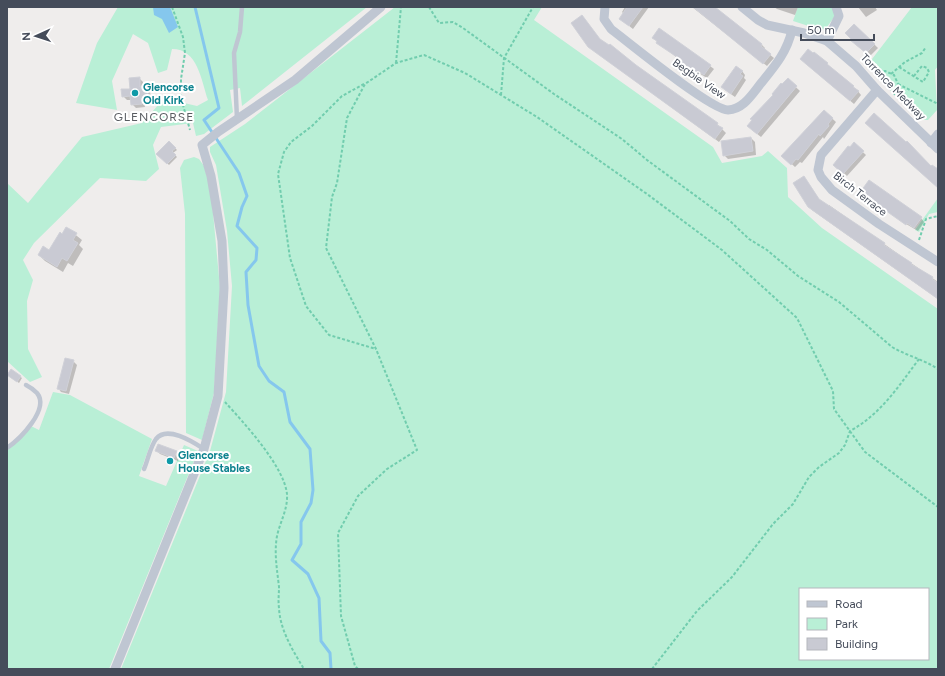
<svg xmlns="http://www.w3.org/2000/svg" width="945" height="676" font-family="Figtree,sans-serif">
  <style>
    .green { fill: #b9efd6; fill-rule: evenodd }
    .water { fill: #85c7ed }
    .shadow { fill: #0003 }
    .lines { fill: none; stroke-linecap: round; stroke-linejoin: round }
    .stream { stroke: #85c7ed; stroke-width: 3 }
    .building { fill: #c9cad3; stroke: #d0d1d8 }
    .path { stroke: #71cdae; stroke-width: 2; stroke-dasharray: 3 2; stroke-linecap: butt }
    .service { stroke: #bfc6d2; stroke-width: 4.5 }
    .minor { stroke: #bfc6d2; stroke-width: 9 }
    .culture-dot { fill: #0f9aa8; stroke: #fff; stroke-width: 1.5 }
    .labels { text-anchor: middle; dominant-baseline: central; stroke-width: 4; stroke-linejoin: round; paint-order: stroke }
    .street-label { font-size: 11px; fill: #454c5a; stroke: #fff }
    .culture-label { font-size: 11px; font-weight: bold; fill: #0d838f; stroke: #fff; text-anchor: start }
    .neighbourhood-label { font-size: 12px; letter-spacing: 1px; fill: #595c61; stroke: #fff }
  </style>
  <rect width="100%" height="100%" fill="#efedec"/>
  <g class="green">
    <path d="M118,7H367L242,106L240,88L230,90L233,112L204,134L196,136L193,123L161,127L153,145L159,169L146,181L100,178L34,243L23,260L33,280L27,301L28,349L42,377L30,382L7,361V183L28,203L82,137L142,123L160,103L171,100L197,106L208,100C201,80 198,49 172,49L167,70L158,73L148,43L133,34L112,81L117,110L76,103L97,43Z"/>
    <path d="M395,7H542L534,20L713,147L722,163L762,156L768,151L787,168L788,197L822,228L938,309V669H121L210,451L226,392L232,286L227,231L216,165L210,152V147L245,124ZM800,589H928V659H800Z"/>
    <path d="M798,7H833L835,16L827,27L821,30L793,21Z"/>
    <path d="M912,7H938V66L935,70L937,110L928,120H924L900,94L892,92L876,76V69L869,63Z"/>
    <path d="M194,157L199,159L204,166L211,191L220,288L214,393L202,440L186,433L185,214L180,168L184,160Z"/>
    <path d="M938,198V212L929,214L919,232L915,230Z"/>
    <path d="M53,392L70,395L152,439L139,476L166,486L184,445L198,451L109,669H7V451L29,425L39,430Z"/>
  </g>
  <path class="water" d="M153,7H170L178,27L169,33L162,19L154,15Z"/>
  <g class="shadow">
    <path d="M625,7H649L633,29L624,22V14L622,12Z"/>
    <path d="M692,7H712L762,45L765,48L764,50L774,58L767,66Z"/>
    <path d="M774,7H798L795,15L777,9Z"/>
    <path d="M858,7H875L877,10L866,17Z"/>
    <path d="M582,16L601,41L717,124L726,133L719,142L593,50Z"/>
    <path d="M854,25L878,48L870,56L855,44Z"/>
    <path d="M653,38L710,66L714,69L707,78L687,66Z"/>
    <path d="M814,53L857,90L861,95L854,104L805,63Z"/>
    <path d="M742,71L745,75L744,78L746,80L735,97L725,90Z"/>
    <path d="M139,78L143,82V87H147L150,91L151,100H144L145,107L136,108L132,104V100H127L123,96Z"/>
    <path d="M788,80L800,91L761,137L752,130Z"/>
    <path d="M824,111L836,122L824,139L823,137L802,163L800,162L795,167L783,156Z"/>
    <path d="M751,138L755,142L756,155L728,159L724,155Z"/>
    <path d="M169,142L177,150L173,153L177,157L169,165L158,154Z"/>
    <path d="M854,144L866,155L847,176L835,165Z"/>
    <path d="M804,177L821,202L828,207L829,205L938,282V299L812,210Z"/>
    <path d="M921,218L924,222L918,231L901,221Z"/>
    <path d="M67,228L82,240L79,245L83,249L73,266L68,263L63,272L45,261L39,255L50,251Z"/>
    <path d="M73,361L77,365L69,394L61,392L58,388Z"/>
    <path d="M11,370L22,378L19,383L10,377Z"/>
    <path d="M156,450L176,452L180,455L178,461L160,454Z"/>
  </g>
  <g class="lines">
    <path class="stream" d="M195,7L219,108L204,120L239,173L247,196L242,207L237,226L257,248L256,260L246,272L248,305L259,366L269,381L284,392L290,422L310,449L313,490L311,503L301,522V544L292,560L308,574L319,598L321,641L330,653L331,669"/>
  </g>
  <g class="building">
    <path d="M627,7H643L629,26L619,19Z"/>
    <path d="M693,7H715L762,44L761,46L771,54L763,64Z"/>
    <path d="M582,15L600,39L609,45L610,44L636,65L718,123L717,125L723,128L715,139L588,47L571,23Z"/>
    <path d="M854,24L875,44L866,53L850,40L851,39L845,33Z"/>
    <path d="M659,28L711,65L704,75L698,71L697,73L682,62L683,61L656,43L657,41L652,38Z"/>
    <path d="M808,49L813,53L814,52L828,63L827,64L854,86L853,87L859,91L850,101L800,59Z"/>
    <path d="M736,66L743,71L740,74L743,76L731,94L721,87Z"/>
    <path d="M140,77V87L147,86L148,96L141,97L142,104L131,105L130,96L122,97L121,89H130L129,78Z"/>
    <path d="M788,78L797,86L757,134L747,126L752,120L750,119L773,95L772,94L781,83L782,84Z"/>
    <path d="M824,110L833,118L828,124L829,126L820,136L819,134L798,160L796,159L791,165L781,156Z"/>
    <path d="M874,113L906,142L907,141L931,166L932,165L938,169V188L865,123Z"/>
    <path d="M751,137L753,151L723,156L721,141Z"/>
    <path d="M169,141L176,148L172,151L176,155L167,164L156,154Z"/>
    <path d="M854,142L864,151L843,174L833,165L848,146L850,147Z"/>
    <path d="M804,176L819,199L885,243L884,245L912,263L911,264L933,277L932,279L938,283V299L808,207L793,183Z"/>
    <path d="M869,180L922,217L914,228L907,223L906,225L865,196L866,194L861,191Z"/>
    <path d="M66,227L77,233L73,240L78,243L67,261L62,258L57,267L38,255L43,246L49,250L60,232L62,234Z"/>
    <path d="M65,358L74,360L66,391L57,389Z"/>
    <path d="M11,369L21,376L17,382L7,375Z"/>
    <path d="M158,444L177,451L174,458L155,451Z"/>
  </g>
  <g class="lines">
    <g class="path">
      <path d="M172,7L183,37L185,53L181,79V98L190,130"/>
      <path d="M429,7L439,23L453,22L463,28L554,94L622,139L647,160L730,221L749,239L767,250L798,276L839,302L892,347C907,356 923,359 938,369"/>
      <path d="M396,63L401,7"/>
      <path d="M899,67L923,82L929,72L927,68L922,66L914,76"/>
      <path d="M874,74L885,71L894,75L898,84L894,95"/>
      <path d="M891,74L905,62L922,53L926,47"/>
      <path d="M364,84L342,96L312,126L291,142L284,152L278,174L290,258L306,306L329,335L376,349"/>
      <path d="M898,84L938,104"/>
      <path d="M501,95L504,58L533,7"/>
      <path d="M919,240L926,219L938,216"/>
      <path d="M225,402C244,423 284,466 287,494C288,509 280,522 277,536C274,553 277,569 279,587C279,594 278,601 279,608C280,630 293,651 304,669"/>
      <path d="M358,669L355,666L341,616L338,533L358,496L387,469L417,450L376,349L326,248L332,197L337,183L347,118L365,84L396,63L424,55L465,73L537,117L647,194L722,250L797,318L833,391L834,409L865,452L938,507"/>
      <path d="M652,669L697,611L732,577L773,524L793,504L809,477L819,467L839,453L845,445L850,431C881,414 898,387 919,359"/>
    </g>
    <g class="service">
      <path d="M237,119L234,53L240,32L242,7"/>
      <path d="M7,448C20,439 50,409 37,393C34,390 30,387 26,385"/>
      <path d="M144,469C148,460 150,447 156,439C167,425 193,442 204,449"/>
    </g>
    <g class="minor">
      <path d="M605,7L604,19L611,29C629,43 711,110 728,110C744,109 752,94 762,82C775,66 787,52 792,30"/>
      <path d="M742,7L758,20L767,25L804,33L827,41L856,66L877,90L938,149"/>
      <path d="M827,41L839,16L836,7"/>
      <path d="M877,90L821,155L818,170L821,177L832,190L879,224L938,262"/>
      <path d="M931,143L938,134"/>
      <path d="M115,669L204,449L218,396L224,288L222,241L211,176L202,145L218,132L295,80L381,7"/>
    </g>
  </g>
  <g class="culture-dot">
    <circle cx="135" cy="93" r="4"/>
    <circle cx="170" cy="461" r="4"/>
  </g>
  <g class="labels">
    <g class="street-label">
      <text transform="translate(699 79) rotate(35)">Begbie View</text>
      <text transform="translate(893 87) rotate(46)">Torrence Medway</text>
      <text transform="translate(860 194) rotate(38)">Birch Terrace</text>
    </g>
    <g class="culture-label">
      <text x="143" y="87">Glencorse<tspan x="143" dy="13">Old Kirk</tspan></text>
      <text x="178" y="455">Glencorse<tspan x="178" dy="13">House Stables</tspan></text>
    </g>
    <g class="neighbourhood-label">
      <text x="154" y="117">GLENCORSE</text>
    </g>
  </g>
  <rect width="945" height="676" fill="none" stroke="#454c5a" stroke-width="16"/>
  <rect x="799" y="588" width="130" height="72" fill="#ffffff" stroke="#b5b7bd"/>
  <rect x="807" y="601" width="20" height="6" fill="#bfc6d2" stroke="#b5b7bd"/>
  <text x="835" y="608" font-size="12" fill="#454c5a">Road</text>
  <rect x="807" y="618" width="20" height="12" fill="#b9efd6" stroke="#b5b7bd"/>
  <text x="835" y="628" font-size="12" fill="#454c5a">Park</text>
  <rect x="807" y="638" width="20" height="12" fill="#c9cad3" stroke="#b5b7bd"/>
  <text x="835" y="648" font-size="12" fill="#454c5a">Building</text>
  <g transform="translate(36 36) rotate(267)" stroke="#ffffff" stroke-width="3" paint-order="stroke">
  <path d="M0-3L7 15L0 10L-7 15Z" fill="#454c5a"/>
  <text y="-6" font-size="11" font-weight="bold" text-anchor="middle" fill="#454c5a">N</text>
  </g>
  <path d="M801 34v6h73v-6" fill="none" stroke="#454c5a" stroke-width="2"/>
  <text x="807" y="34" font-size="12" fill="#454c5a" stroke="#ffffff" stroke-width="3" paint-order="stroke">50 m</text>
</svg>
